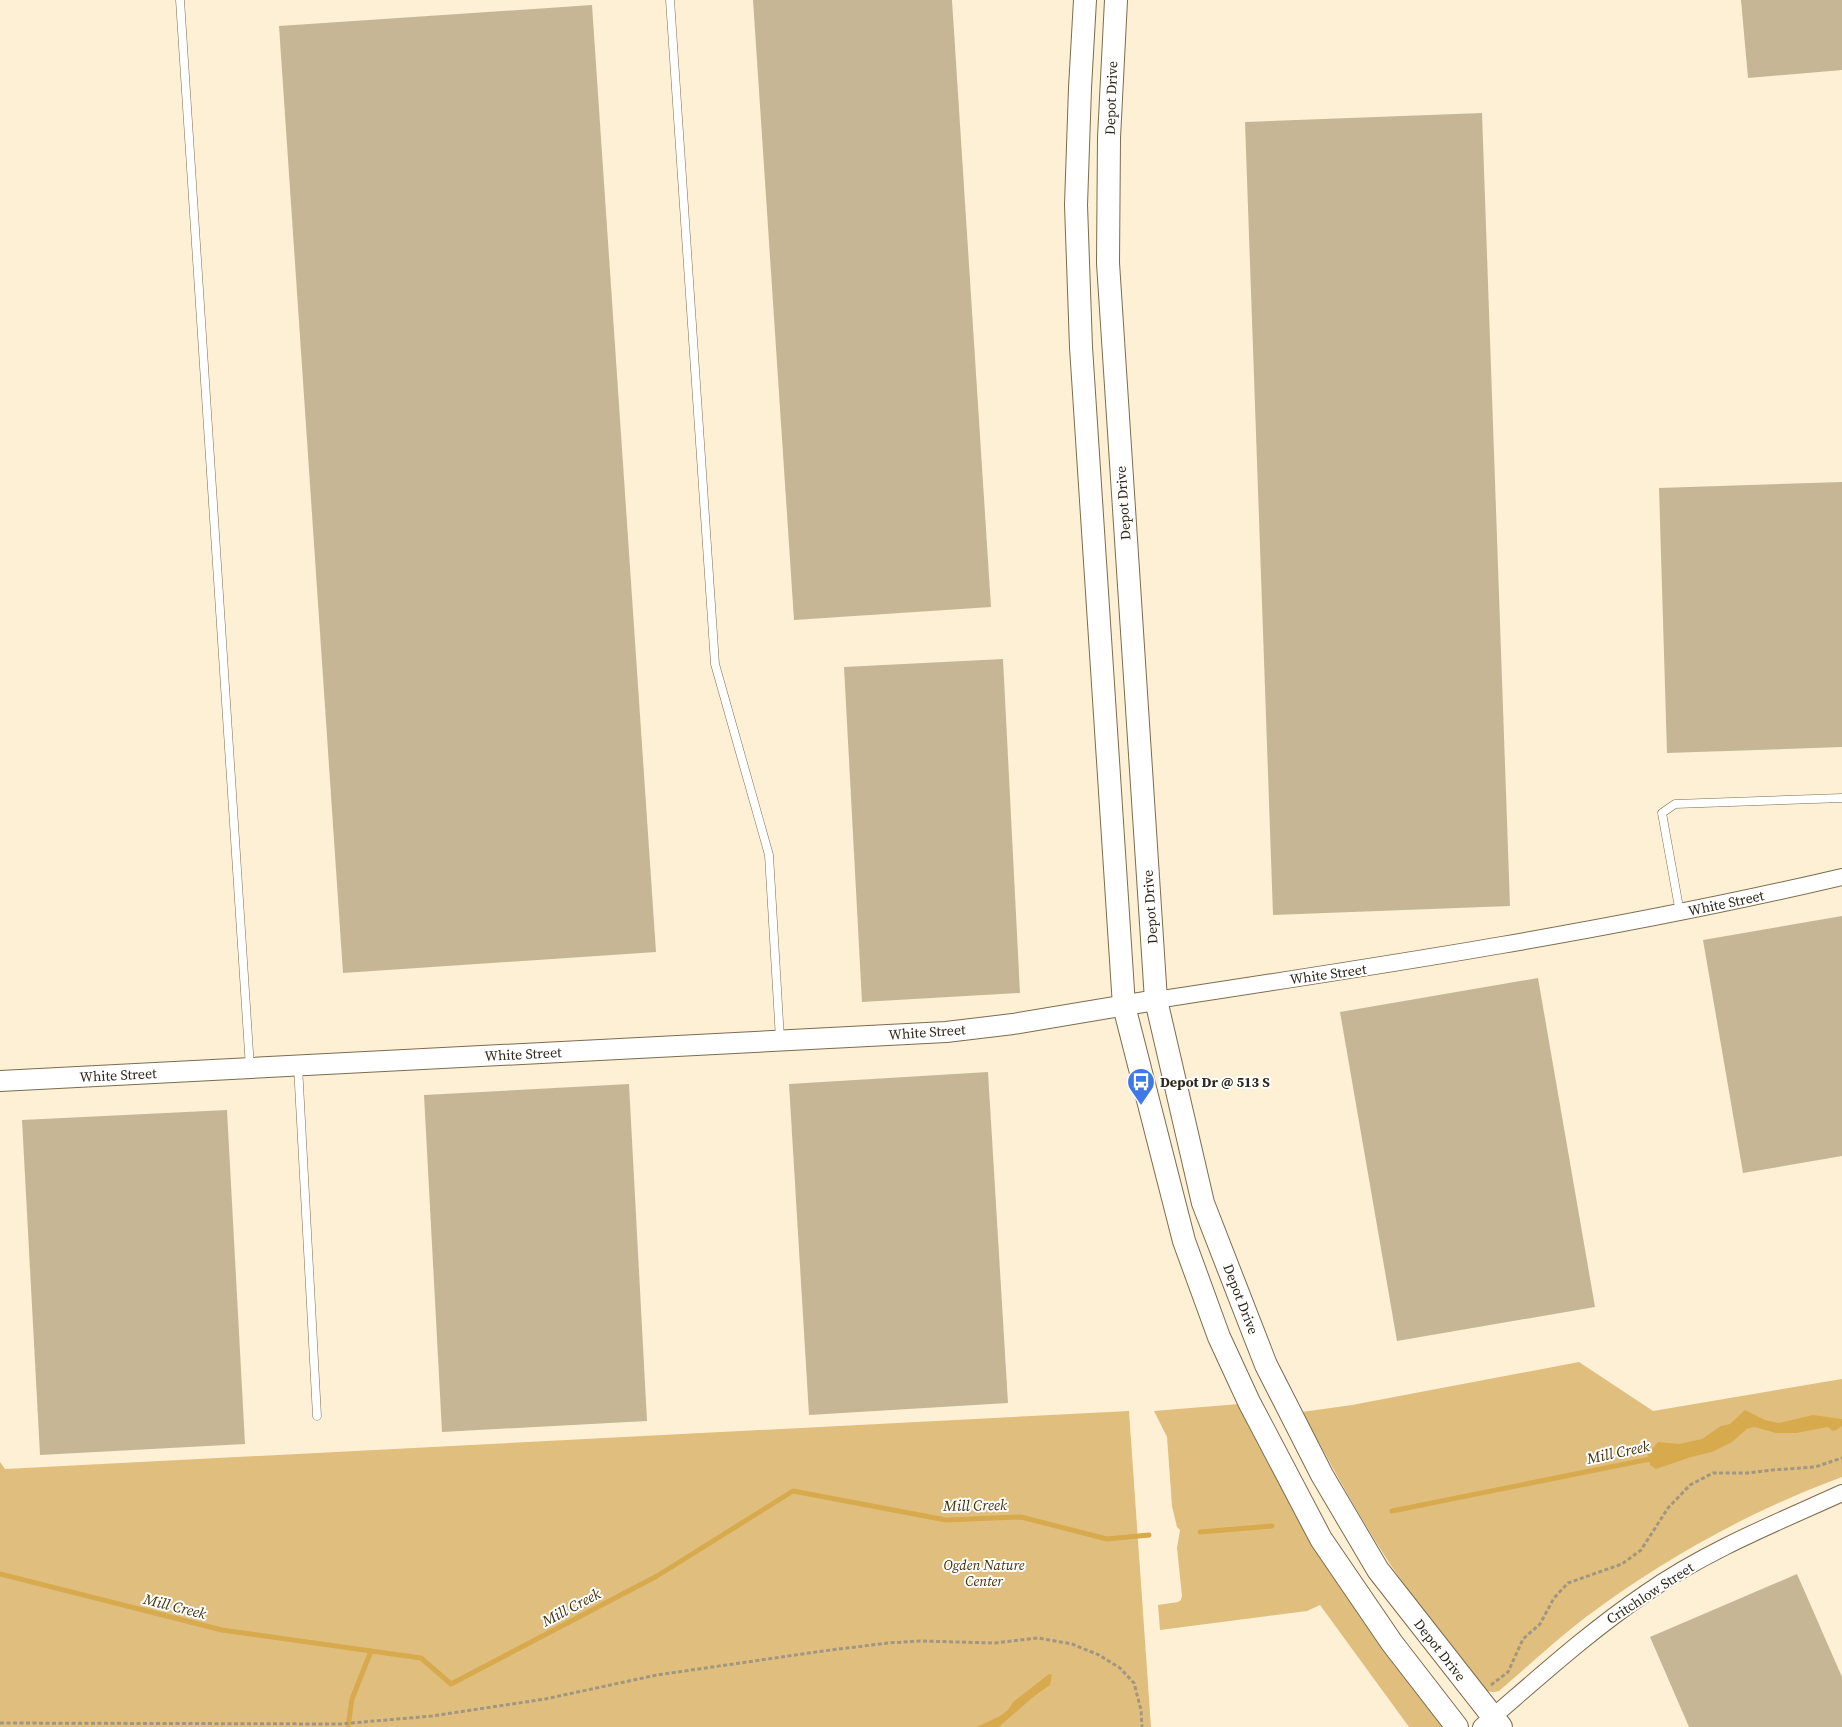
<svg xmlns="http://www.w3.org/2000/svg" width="1842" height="1727" font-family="'Source Serif 4',serif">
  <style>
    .green { fill: #e0bf7e }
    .water { fill: #d7aa4d }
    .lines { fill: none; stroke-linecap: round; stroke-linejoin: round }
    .stream { stroke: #d7aa4d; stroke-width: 5 }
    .building { fill: #c7b696 }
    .service-casing { stroke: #7c6c4e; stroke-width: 9 }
    .minor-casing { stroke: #7c6c4e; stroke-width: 18 }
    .tertiary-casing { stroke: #7c6c4e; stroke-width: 22 }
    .secondary-casing { stroke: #7c6c4e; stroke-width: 24 }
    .path { stroke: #a19681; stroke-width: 3; stroke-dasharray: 4 2.5; stroke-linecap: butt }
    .service { stroke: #fff; stroke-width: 8 }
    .minor { stroke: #fff; stroke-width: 16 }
    .tertiary { stroke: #fff; stroke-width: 20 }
    .secondary { stroke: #fff; stroke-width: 22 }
    .labels { text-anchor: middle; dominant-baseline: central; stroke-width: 4; stroke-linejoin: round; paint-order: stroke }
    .street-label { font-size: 14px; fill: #2e271a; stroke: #fff }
    .poi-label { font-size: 14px; font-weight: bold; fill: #2e271a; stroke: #fff; text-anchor: start }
    .park-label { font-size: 14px; font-style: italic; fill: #422f06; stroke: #fff }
    .water-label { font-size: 15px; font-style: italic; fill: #423006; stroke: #fff }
  </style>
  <rect width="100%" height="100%" fill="#fef0d5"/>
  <g class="green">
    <path d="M1579,1362L1653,1411L1842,1379V1477C1750,1511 1665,1558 1586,1617C1556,1640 1528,1666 1499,1691C1493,1693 1489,1692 1484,1689C1451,1648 1419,1607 1390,1564C1358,1515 1330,1463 1302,1412L1352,1405Z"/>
    <path d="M1239,1404L1290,1504L1446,1727H1409L1320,1605L1307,1611L1160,1630L1158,1605L1178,1602L1181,1600L1182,1596L1177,1548L1180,1530L1177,1527L1172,1506L1167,1437L1154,1411Z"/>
    <path d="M1129,1411L1151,1727H0V1462L5,1469Z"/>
  </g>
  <g class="water">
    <path d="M1745,1410L1765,1420L1779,1423L1813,1415L1842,1419V1426L1836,1430L1833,1431L1828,1427L1796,1433H1776L1754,1427L1747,1429L1732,1442L1712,1452L1691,1457L1656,1469L1650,1465L1648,1454L1658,1442L1679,1444L1702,1439L1721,1426L1730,1424Z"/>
    <path d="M1049,1674L1052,1675L1050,1685L1033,1697L999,1727H977L1000,1716L1008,1710L1013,1702Z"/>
  </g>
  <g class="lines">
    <g class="stream">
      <path d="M1392,1511L1655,1458"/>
      <path d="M1200,1532L1272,1526"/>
      <path d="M0,1574L222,1630L421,1658L451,1684L657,1576L793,1491L946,1520L1021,1517L1107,1539L1149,1535"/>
      <path d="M348,1727L352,1699L371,1651"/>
    </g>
  </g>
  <g class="building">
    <path d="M753,0H952L991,607L794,620Z"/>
    <path d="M1741,0H1842V70L1748,78Z"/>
    <path d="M592,5L656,952L343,973L279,26Z"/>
    <path d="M1482,113L1510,906L1273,915L1245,122Z"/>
    <path d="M1842,482V747L1667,753L1659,488Z"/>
    <path d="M1003,659L1020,993L862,1002L844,667Z"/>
    <path d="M1842,916V1156L1743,1173L1703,940Z"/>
    <path d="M1538,978L1595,1307L1397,1341L1340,1012Z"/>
    <path d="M988,1072L1008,1403L809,1415L789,1084Z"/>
    <path d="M629,1084L647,1421L442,1432L424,1095Z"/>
    <path d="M227,1110L245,1444L40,1455L22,1120Z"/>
    <path d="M1797,1574L1842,1677V1727H1689L1650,1637Z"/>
  </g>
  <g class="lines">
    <defs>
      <g id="service">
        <path d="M180,0L250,1068"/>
        <path d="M670,0L715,664L769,855L780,1039"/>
        <path d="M1680,913L1662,813L1675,804L1842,798"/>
        <path d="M298,1066L317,1416"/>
      </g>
      <g id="minor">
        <path d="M1156,1000C1386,965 1616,930 1842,877"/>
        <path d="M1481,1727C1535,1681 1587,1633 1646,1593C1706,1551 1776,1523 1842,1493"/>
      </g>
      <path id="tertiary" d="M0,1081L946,1032L1013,1024L1156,1000"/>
      <g id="secondary">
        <path d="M1085,0L1080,88L1076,205L1081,347L1124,1006L1184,1241L1219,1337L1249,1402L1321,1539L1392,1643L1457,1727"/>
        <path d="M1116,0L1109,138L1108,263L1156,1000L1203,1203L1266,1365L1322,1475L1378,1570L1501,1727"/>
      </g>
    </defs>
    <use href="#service" class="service-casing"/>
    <use href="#minor" class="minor-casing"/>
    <use href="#tertiary" class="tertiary-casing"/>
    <use href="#secondary" class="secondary-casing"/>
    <g class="path">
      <path d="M1491,1685L1508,1672L1523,1639L1540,1624L1554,1598L1568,1583L1622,1564L1641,1550L1668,1508L1690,1485L1713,1473H1747L1772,1470L1815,1467L1842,1458"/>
      <path d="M0,1723L340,1724L432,1716L545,1699L657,1675L823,1651L888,1643L920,1641L995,1643L1038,1638L1072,1644L1099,1655L1120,1668L1134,1683L1141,1710L1142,1727"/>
    </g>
    <use href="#service" class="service"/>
    <use href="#minor" class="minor"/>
    <use href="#tertiary" class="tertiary"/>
    <use href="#secondary" class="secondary"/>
  </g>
  <defs>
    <symbol id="bus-pin" viewBox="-11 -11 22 30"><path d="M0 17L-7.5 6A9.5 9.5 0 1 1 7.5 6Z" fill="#4277e7" stroke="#fff"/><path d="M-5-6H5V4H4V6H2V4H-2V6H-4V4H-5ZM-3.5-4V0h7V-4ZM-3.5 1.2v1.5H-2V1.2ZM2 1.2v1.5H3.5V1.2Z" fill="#fff"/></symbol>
  </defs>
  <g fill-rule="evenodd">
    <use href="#bus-pin" x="1125" y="1066" width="32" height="43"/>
  </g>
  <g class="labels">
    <g class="street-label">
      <text transform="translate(1111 98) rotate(-88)">Depot Drive</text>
      <text transform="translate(1123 503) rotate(-94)">Depot Drive</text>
      <text transform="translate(1726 903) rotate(-12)">White Street</text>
      <text transform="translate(1150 907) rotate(-94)">Depot Drive</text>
      <text transform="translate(1328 974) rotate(-8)">White Street</text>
      <text transform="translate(927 1032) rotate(-4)">White Street</text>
      <text transform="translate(523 1054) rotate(-3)">White Street</text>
      <text transform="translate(118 1075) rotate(-3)">White Street</text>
      <text transform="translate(1241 1299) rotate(69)">Depot Drive</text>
      <text transform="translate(1650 1593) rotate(-33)">Critchlow Street</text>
      <text transform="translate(1440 1650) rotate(52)">Depot Drive</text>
    </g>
    <g class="poi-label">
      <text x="1160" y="1082">Depot Dr @ 513 S</text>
    </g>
    <g class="park-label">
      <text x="984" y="1565">Ogden Nature<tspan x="984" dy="16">Center</tspan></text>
    </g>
    <g class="water-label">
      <text transform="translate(1618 1452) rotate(-12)">Mill Creek</text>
      <text transform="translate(975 1505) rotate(-1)">Mill Creek</text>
      <text transform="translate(175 1606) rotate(14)">Mill Creek</text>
      <text transform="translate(571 1607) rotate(-28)">Mill Creek</text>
    </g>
  </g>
</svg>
